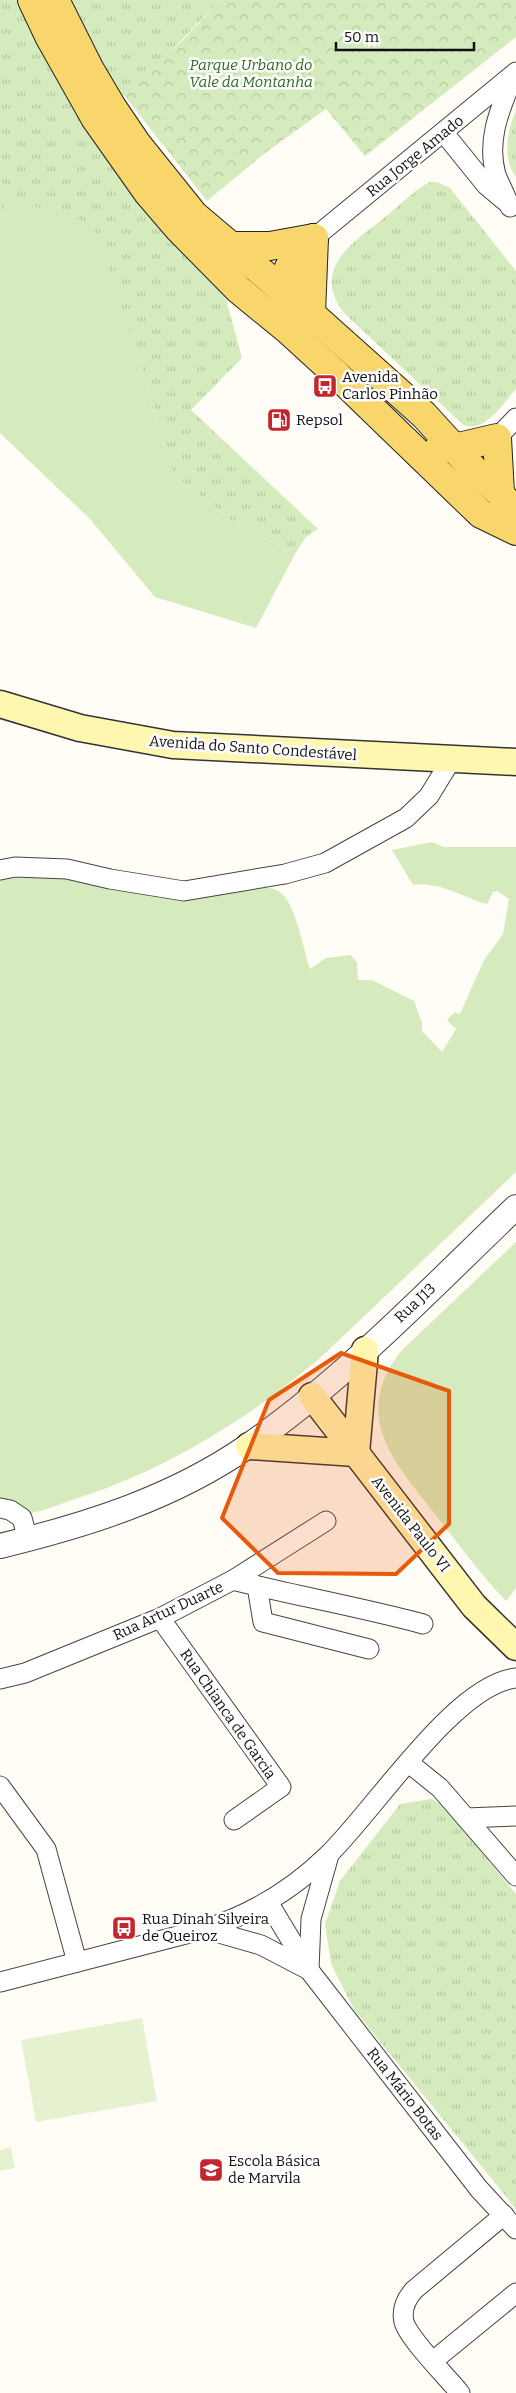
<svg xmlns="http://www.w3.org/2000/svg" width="516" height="2393" font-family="Bitter,serif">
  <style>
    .grass { fill: url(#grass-tufts) }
    .park { fill: url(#park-crowns) }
    .garden { fill: #d5ebbd }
    .pitch { fill: #e6f2cf }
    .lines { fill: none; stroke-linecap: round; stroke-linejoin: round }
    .minor-casing { stroke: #444; stroke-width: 21 }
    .tertiary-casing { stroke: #444; stroke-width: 26 }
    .secondary-casing { stroke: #333; stroke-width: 29 }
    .primary-casing { stroke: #222; stroke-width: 30 }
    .minor { stroke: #fff; stroke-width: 19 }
    .tertiary { stroke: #fff; stroke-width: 24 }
    .secondary { stroke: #fff6b0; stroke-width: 26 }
    .primary { stroke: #f9d66b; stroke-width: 28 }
    .marked { fill: #e8590c; fill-opacity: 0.2; stroke: #e8590c; stroke-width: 4; stroke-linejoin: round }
    .labels { text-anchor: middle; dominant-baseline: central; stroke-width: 5; stroke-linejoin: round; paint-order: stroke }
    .park-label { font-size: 15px; font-style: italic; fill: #2f6b1f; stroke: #fff }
    .street-label { font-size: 15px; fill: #111; stroke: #fff }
    .poi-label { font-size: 15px; fill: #111; stroke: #fff; text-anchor: start }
  </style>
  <defs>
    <pattern id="grass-tufts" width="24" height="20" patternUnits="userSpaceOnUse" patternTransform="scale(1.25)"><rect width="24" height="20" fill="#d5ebbd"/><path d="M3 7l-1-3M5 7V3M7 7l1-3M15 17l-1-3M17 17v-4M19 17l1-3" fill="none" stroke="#b6c8a1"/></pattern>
    <pattern id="park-crowns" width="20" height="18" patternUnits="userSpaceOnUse" patternTransform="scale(1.25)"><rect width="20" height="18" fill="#d5ebbd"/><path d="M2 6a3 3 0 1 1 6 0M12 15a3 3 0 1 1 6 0" fill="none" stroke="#b6c8a1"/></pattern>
  </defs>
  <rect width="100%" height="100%" fill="#fffdf5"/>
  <g class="grass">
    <path d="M0,0H220L141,82L87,126L168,234L226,299L242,358L191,410L318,529L306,537L295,554L230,519L173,474L136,350L8,198L0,223Z"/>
    <path d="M516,111V177C502,160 507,129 516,111Z"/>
    <path d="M430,182H437L450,188L516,271V389C503,403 482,438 461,423L345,314C309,269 353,243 385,217C399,206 414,190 430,182Z"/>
    <path d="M431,1799L444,1806L516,1894V2209L355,2011L331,1964L325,1924L340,1881L400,1804Z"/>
  </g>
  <path class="park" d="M220,0H516V37L365,156L326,109L265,153L207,201L124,95L183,40Z"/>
  <g class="garden">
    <path d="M8,198L93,224L136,350L173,474L230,519L295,554L256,628L155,597L89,518L0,433V223Z"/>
    <path d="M432,842L444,847H516V1172L319,1359C244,1422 163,1472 69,1501C58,1505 33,1515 21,1514C15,1514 6,1508 0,1506V879L25,877V874L250,889C261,888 271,886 280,892C295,902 304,951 310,969L326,958L351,955L357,963L358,980H372L414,1001L422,1023V1031L442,1052L456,1029L447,1020L455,1012L460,1014L484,960L503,934L509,899L497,891L493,892L487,904C464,898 438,880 413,885L392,850Z"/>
    <path d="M516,1242V1588L506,1601C481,1575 460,1546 438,1518C397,1465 348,1417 402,1350Z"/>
  </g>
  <g class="pitch">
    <path d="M142,2018L157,2101L36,2122L21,2040Z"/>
    <path d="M11,2147L15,2168L0,2171V2150Z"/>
  </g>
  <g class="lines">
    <defs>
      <g id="minor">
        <path d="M444,133L486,185L505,201"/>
        <path d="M510,207C506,196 500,185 496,175C486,140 500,109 513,77"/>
        <path d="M314,238L516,72"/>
        <path d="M497,438L516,418"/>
        <path d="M0,870L15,867L67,869L110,879L184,891L285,874L325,863L406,818L429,796L451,760"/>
        <path d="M0,1508L10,1510L22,1518L28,1540"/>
        <path d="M233,1580C296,1596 360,1607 423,1624"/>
        <path d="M257,1586L263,1622L369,1649"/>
        <path d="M160,1618L281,1787L234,1820"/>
        <path d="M0,1679L25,1673L160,1618L233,1580L326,1521"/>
        <path d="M409,1763L440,1788L516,1876"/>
        <path d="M0,1786L46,1849L77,1962"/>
        <path d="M466,1818L516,1816"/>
        <path d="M268,1902L309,1970L479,2189L516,2229"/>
        <path d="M205,1929L261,1945L309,1970L311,1919L329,1855"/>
        <path d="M0,1982L205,1929C253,1914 292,1890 328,1855C374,1811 455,1684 516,1678"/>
        <path d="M433,2361L516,2293"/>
        <path d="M460,2393C447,2377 409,2339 404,2322C401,2309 406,2299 414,2290L504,2215"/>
      </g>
      <path id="tertiary" d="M0,1546C87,1525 173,1498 248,1446C346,1378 430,1289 516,1207"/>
      <g id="secondary">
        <path d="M0,704L80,728L173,745L516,762"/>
        <path d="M312,1396L474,1606L516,1647"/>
        <path d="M249,1446L356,1453L365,1350"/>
      </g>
      <g id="primary">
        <path d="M32,0L50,38L95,118L148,193L178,228L239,290L288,330L336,374L481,514L516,531"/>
        <path d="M55,0L89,68L112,107L137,144L194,215L311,314L424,415L476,472L500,493L516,515"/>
        <path d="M230,246H270L314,238"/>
        <path d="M285,306C281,270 290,262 314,238"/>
        <path d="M311,314L314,238"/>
        <path d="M439,448H454L497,438L500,493"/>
      </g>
    </defs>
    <use href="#minor" class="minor-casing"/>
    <use href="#tertiary" class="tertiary-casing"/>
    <use href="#secondary" class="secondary-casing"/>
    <use href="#primary" class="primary-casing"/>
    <use href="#minor" class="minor"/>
    <use href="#tertiary" class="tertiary"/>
    <use href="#secondary" class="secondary"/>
    <use href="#primary" class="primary"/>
  </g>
  <path class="marked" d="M341,1353L449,1391V1524L396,1574L278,1573L222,1518L269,1400Z"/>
  <defs>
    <symbol id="bus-square" viewBox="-11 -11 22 22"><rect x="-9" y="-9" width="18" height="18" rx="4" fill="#c4262e" stroke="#fff"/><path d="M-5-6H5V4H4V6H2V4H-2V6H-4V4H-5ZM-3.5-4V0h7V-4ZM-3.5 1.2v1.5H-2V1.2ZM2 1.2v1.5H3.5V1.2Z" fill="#fff"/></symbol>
    <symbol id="fuel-square" viewBox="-11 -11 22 22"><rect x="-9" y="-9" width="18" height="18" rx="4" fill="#c4262e" stroke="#fff"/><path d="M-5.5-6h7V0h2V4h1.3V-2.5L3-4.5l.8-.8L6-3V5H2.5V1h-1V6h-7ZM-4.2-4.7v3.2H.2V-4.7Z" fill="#fff"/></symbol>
    <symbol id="school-square" viewBox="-11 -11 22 22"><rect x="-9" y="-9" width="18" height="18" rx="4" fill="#c4262e" stroke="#fff"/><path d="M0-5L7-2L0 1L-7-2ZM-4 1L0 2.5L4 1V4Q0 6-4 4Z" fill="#fff"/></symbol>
  </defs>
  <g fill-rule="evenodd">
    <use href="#bus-square" x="311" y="372" width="28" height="28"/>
    <use href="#fuel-square" x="265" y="406" width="28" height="28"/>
    <use href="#bus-square" x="110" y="1914" width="28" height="28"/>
    <use href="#school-square" x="197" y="2156" width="28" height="28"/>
  </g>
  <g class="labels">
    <g class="park-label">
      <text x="251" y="65">Parque Urbano do<tspan x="251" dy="17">Vale da Montanha</tspan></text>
    </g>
    <g class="street-label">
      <text transform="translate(415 156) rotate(-39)">Rua Jorge Amado</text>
      <text transform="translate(253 748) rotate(4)">Avenida do Santo Condestável</text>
      <text transform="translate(415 1303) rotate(-43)">Rua J13</text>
      <text transform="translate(411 1524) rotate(52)">Avenida Paulo VI</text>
      <text transform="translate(168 1611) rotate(-25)">Rua Artur Duarte</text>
      <text transform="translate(228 1714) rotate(55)">Rua Chianca de Garcia</text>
      <text transform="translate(405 2094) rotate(52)">Rua Mário Botas</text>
    </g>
    <g class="poi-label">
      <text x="342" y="377">Avenida<tspan x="342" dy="17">Carlos Pinhão</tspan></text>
      <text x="296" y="420">Repsol</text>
      <text x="142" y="1919">Rua Dinah Silveira<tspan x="142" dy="17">de Queiroz</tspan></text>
      <text x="228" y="2161">Escola Básica<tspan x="228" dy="17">de Marvila</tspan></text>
    </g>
  </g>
  <path d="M336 42v8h138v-8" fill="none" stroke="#111111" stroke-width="2.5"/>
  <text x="344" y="42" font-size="15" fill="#111111" stroke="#ffffff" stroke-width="4" paint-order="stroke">50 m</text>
</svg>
